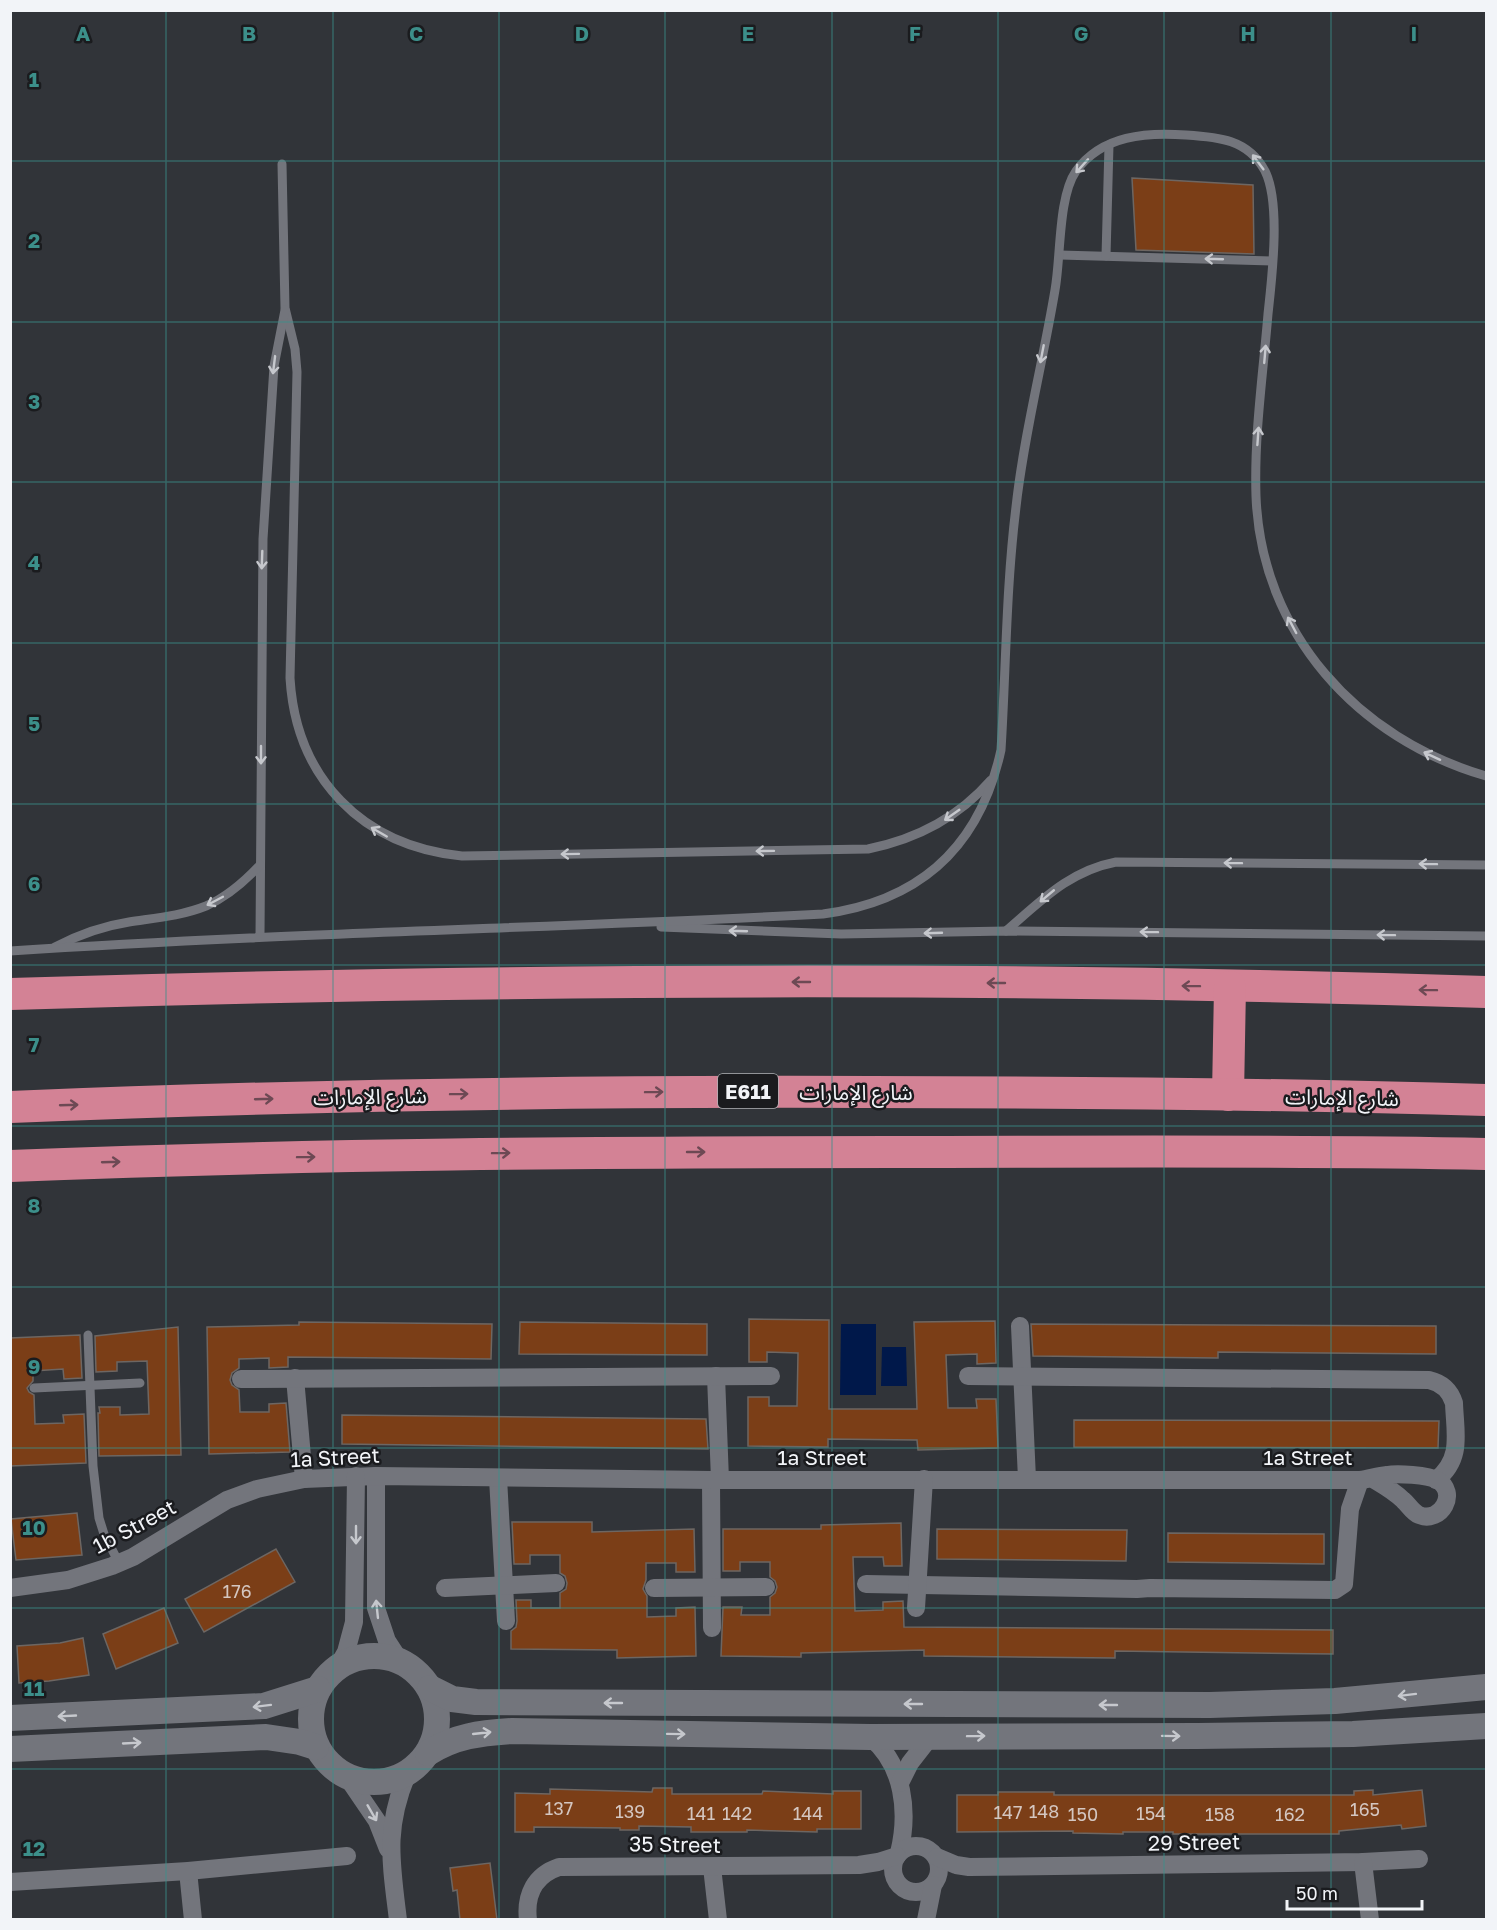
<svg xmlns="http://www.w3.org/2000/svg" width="1497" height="1930" font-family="'Golos Text','Noto Sans Arabic',sans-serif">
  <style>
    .water { fill: #00184a }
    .building { fill: #7b3e17; stroke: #6d6662; stroke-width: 1.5 }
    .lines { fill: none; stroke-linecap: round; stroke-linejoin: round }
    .lane { stroke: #73757c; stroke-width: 9 }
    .street { stroke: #73757c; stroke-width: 18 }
    .secondary { stroke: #73757c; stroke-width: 26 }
    .highway { stroke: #d38295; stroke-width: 32 }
    .oneway { stroke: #c6c8cd }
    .oneway2 { stroke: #6d4954 }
    .grid { fill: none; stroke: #3c8f8a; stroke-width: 1.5; stroke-opacity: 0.55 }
    .labels { text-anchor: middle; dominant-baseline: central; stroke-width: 5; stroke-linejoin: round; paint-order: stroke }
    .number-label { font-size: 18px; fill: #d4c6c0 }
    .shield { fill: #1a1b1e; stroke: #b1b3b7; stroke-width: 1.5 }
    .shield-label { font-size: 20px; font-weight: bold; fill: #f2f4f8 }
    .street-label { font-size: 21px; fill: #f2f4f8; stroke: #1a1b1e }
    .grid-label { font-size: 20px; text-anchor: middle; font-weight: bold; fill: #3c8f8a; stroke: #1a1b1e; stroke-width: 5; stroke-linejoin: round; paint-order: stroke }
  </style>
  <rect width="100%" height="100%" fill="#313439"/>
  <g class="water">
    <path d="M841,1324H876V1395H840Z"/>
    <path d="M882,1347H906L907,1386H881Z"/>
  </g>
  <g class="building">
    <path d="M1132,178L1253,185L1254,254L1136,250Z"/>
    <path d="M749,1319L829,1320V1409H917L914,1322L995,1321L996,1363L977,1364V1354L946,1355L948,1408H977L976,1399H996L998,1448L918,1450L917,1440L828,1439V1447L748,1446V1397H769V1406H797L798,1353L767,1352V1362H749Z"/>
    <path d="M299,1322L492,1324L491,1359L288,1357V1367L269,1368V1358L239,1359V1368L232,1373L230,1380L232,1385L239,1390L240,1412H269V1404L286,1403L290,1452L209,1454L207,1327L299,1325Z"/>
    <path d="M520,1322L707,1324V1355L519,1354Z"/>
    <path d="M1031,1324L1436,1326V1354L1218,1352V1358L1033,1356Z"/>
    <path d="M178,1327L181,1455L99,1456L98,1413H100L99,1407H120V1415L149,1414L147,1361L117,1362V1371L96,1372L95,1336Z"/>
    <path d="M80,1335L82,1378L64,1379L63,1369L33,1371V1381L27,1388L29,1392L34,1395L35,1424L64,1423L63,1415L84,1414L86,1463L10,1466V1338Z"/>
    <path d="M342,1415L706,1419L708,1449L342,1444Z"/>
    <path d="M1074,1420L1439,1421L1438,1448L1074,1447Z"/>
    <path d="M77,1513L82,1555L16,1560L11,1519Z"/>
    <path d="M512,1522H592V1532L694,1529L695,1572H676V1563H646V1580L643,1589L647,1596V1617L676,1616V1608L695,1607L696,1656L617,1658V1650L511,1649V1631L516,1627L517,1621L516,1600H531V1608H560V1593L566,1589L567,1583L565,1576L560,1573V1555H530V1564H514Z"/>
    <path d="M901,1523L902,1566H884L883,1557H853L855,1611L883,1610V1602L903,1601L904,1627L1333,1630V1654L1115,1651V1658L924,1656V1650L801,1653V1657L721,1656L723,1607H742L741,1615H770V1597L775,1593L777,1587L775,1581L770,1577V1562H740V1571H723V1529H821V1525Z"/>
    <path d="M937,1529L1127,1530L1126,1561L937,1559Z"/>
    <path d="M1168,1533L1324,1534V1564L1168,1562Z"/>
    <path d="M276,1549L295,1582L204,1632L185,1599Z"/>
    <path d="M164,1608L178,1643L116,1669L103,1634Z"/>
    <path d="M83,1638L89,1675L49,1681L19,1683L17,1646L60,1643Z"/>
    <path d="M653,1788H672V1794H762L763,1791L833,1794V1791H861V1829H817V1832L747,1830V1832H691V1827L639,1826V1830H620V1828L534,1827V1832H515V1793L550,1794V1789L652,1792Z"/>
    <path d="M1373,1790V1795L1422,1790L1426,1826L1402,1829L1401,1825L1339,1831V1834H1173V1832H1123V1834L1073,1833V1831L957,1832V1795H998V1792H1054V1795H1354V1791Z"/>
    <path d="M490,1863L497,1920H460L457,1890L453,1891L450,1868Z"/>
  </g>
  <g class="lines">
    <g class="lane">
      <path d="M282,164L285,308L295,349L297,372L290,678C296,778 362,846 462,856L868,849C917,839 958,818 991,780"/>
      <path d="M1060,255L1272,261"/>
      <path d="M1106,256L1109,145"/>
      <path d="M661,927L841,934L1006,931L1486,936"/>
      <path d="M1006,931C1041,901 1069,871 1116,862L1486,865"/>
      <path d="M260,936L263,539L274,366L285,310"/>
      <path d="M55,947C78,935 103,926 129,922C155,918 181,916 206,906C227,897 244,882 260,865"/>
      <path d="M10,951C281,933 553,928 823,914C921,901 980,846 1001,750C1006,669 1006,588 1016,507C1024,434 1043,362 1055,290C1061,257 1058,197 1076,171C1102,135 1147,132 1186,135C1218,137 1248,139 1265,171C1281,203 1272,277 1268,314C1263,374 1254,436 1256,496C1261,633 1358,739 1486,776"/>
      <path d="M88,1335L93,1466L99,1518L104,1534L119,1563"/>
      <path d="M34,1388L140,1383"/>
    </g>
    <g class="street">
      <path d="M1020,1326L1027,1479"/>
      <path d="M716,1376L720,1480"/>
      <path d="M968,1376L1429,1380C1442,1383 1450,1390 1454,1403C1455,1433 1463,1459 1436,1480"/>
      <path d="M295,1378L304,1479"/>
      <path d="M241,1379L771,1376"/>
      <path d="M376,1476V1608L387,1641L400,1661"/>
      <path d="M498,1478L506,1621"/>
      <path d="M711,1480L712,1628"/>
      <path d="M866,1584L1137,1589L1150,1588L1335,1590L1344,1584L1350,1509L1360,1480"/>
      <path d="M10,1588L68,1580L112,1566L133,1557L227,1500L257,1489L304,1479L376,1476L711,1480H1360C1369,1479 1377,1476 1387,1475C1397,1473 1428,1475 1437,1480C1459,1492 1441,1524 1419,1515C1412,1512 1409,1505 1403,1500C1394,1491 1383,1485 1373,1479"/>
      <path d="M445,1588L556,1583"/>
      <path d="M654,1588L766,1587"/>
      <path d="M916,1608L924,1479"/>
      <path d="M338,1666L346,1652L354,1622L356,1476"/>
      <path d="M870,1737C904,1765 909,1812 899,1853"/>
      <path d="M347,1777L377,1821L388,1849"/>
      <path d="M900,1783L910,1763L931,1736"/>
      <circle cx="916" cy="1869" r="23"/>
      <path d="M937,1857L956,1865L969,1867L1363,1862L1419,1859"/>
      <path d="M1363,1862L1370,1920"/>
      <path d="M712,1867L718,1920"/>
      <path d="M188,1871L193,1920"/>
      <path d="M10,1882L188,1871L347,1856"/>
      <path d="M398,1920C391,1862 384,1828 408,1772"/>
      <path d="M528,1920C525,1895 535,1875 559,1867L859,1865L878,1862L897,1856"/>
      <path d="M926,1920L933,1885"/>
    </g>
    <g class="secondary">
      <circle cx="374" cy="1719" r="63"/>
      <path d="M430,1688L452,1699L476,1702L1210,1705L1335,1701L1486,1687"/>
      <path d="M10,1718L264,1706L318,1689"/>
      <path d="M10,1749L266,1737L300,1742L316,1747"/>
      <path d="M428,1753C455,1736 480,1733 512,1731L870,1737L1198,1736L1353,1734L1486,1726"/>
    </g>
    <g class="highway">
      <path d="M10,994C502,979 995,976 1486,992"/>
      <path d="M1228,1095L1230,987"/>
      <path d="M10,1107C297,1095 584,1091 871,1092C1076,1092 1281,1094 1486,1100"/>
      <path d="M10,1166C305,1154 599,1152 893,1152C1091,1152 1289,1150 1486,1154"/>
    </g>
  </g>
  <defs><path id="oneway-shaft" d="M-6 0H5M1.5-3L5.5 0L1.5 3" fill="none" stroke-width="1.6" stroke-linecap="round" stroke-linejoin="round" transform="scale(1.5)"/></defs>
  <g class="oneway">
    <use href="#oneway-shaft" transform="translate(1258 162) rotate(-127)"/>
    <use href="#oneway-shaft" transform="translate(1082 166) rotate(132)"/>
    <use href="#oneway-shaft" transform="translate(1214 259) rotate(-178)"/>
    <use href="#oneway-shaft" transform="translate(1042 354) rotate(101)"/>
    <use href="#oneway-shaft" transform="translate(1265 354) rotate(-85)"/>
    <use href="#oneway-shaft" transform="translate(274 365) rotate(97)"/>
    <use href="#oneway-shaft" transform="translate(1258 436) rotate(-86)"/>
    <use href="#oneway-shaft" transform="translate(262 560) rotate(92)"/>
    <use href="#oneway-shaft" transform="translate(1292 625) rotate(-118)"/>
    <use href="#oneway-shaft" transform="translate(261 755) rotate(90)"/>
    <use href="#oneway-shaft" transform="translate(1432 756) rotate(-155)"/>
    <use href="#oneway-shaft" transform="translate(952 815) rotate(145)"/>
    <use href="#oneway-shaft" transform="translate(379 832) rotate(-150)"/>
    <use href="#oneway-shaft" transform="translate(765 851) rotate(179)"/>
    <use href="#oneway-shaft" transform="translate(570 854) rotate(179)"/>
    <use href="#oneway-shaft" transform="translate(1233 863) rotate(-179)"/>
    <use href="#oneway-shaft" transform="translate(1428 864) rotate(-179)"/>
    <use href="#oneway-shaft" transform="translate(1047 896) rotate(140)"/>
    <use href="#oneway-shaft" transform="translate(215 901) rotate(152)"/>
    <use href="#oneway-shaft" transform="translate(738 931) rotate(-178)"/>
    <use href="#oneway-shaft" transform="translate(1149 932) rotate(-179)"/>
    <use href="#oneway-shaft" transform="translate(933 933) rotate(178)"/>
    <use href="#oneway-shaft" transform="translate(1386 935) rotate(-179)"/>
    <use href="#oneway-shaft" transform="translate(356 1535) rotate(90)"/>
    <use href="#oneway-shaft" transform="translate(377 1609) rotate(-96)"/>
    <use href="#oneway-shaft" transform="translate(1407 1695) rotate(173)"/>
    <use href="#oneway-shaft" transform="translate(613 1703) rotate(-180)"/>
    <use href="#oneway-shaft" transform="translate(913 1704) rotate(-180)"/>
    <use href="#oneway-shaft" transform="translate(1108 1705) rotate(-180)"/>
    <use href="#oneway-shaft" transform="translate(262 1706) rotate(173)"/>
    <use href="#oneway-shaft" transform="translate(67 1716) rotate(177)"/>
    <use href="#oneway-shaft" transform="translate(482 1733) rotate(-6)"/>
    <use href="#oneway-shaft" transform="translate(676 1734) rotate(1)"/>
    <use href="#oneway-shaft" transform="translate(976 1736) rotate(-1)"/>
    <use href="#oneway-shaft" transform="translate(1171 1736) rotate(1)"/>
    <use href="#oneway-shaft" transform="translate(132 1743) rotate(-3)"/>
    <use href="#oneway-shaft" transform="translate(372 1813) rotate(60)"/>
  </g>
  <g class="oneway2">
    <use href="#oneway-shaft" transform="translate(801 982) rotate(-180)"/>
    <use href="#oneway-shaft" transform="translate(996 983) rotate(-180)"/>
    <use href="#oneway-shaft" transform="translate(1191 986) rotate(-179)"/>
    <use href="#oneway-shaft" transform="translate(1428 990) rotate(-179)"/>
    <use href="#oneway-shaft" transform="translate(654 1092) rotate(-1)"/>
    <use href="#oneway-shaft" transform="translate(459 1094) rotate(-1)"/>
    <use href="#oneway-shaft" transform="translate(264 1099) rotate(-2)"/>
    <use href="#oneway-shaft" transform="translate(69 1105) rotate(-2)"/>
    <use href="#oneway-shaft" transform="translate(696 1152)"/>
    <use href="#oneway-shaft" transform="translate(501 1153) rotate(-1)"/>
    <use href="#oneway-shaft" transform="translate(306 1157) rotate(-1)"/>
    <use href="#oneway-shaft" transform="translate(111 1162) rotate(-2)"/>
  </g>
  <path class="grid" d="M166,10V1920M333,10V1920M499,10V1920M665,10V1920M832,10V1920M998,10V1920M1164,10V1920M1331,10V1920M10,161H1486M10,322H1486M10,482H1486M10,643H1486M10,804H1486M10,965H1486M10,1126H1486M10,1287H1486M10,1448H1486M10,1608H1486M10,1769H1486"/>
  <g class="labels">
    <g class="number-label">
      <text x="237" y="1591">176</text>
      <text x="559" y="1808">137</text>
      <text x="1365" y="1809">165</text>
      <text x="630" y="1811">139</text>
      <text x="1044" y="1811">148</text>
      <text x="1008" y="1812">147</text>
      <text x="701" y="1813">141</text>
      <text x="737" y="1813">142</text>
      <text x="808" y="1813">144</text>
      <text x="1151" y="1813">154</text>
      <text x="1083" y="1814">150</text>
      <text x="1220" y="1814">158</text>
      <text x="1290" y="1814">162</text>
    </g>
    <rect class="shield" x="718" y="1074" width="60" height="34" rx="4.5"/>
    <g class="shield-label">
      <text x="748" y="1091">E611</text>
    </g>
    <g class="street-label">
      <text x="856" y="1092">شارع الإمارات</text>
      <text transform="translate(370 1096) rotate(-1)">شارع الإمارات</text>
      <text transform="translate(1342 1097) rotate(1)">شارع الإمارات</text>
      <text transform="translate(335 1457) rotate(-3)">1a Street</text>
      <text x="822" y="1457">1a Street</text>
      <text x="1308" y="1457">1a Street</text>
      <text transform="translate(134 1526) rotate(-28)">1b Street</text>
      <text transform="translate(1194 1842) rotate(-1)">29 Street</text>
      <text transform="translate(675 1844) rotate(1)">35 Street</text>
    </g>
  </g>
  <g class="grid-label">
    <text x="83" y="41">A</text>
    <text x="249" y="41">B</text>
    <text x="416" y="41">C</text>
    <text x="582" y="41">D</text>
    <text x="748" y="41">E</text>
    <text x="915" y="41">F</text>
    <text x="1081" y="41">G</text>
    <text x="1248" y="41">H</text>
    <text x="1414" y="41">I</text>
    <text x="34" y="87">1</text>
    <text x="34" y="248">2</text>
    <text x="34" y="409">3</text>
    <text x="34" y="570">4</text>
    <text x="34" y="731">5</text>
    <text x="34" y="891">6</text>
    <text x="34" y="1052">7</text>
    <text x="34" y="1213">8</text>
    <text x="34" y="1374">9</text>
    <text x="34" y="1535">10</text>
    <text x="34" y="1696">11</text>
    <text x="34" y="1856">12</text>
  </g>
  <rect width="1497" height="1930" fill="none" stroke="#f2f4f8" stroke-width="24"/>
  <path d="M1287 1900v9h135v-9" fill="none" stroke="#f2f4f8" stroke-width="3"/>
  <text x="1296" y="1900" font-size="18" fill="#f2f4f8" stroke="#1a1b1e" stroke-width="4.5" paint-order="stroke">50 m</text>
</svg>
